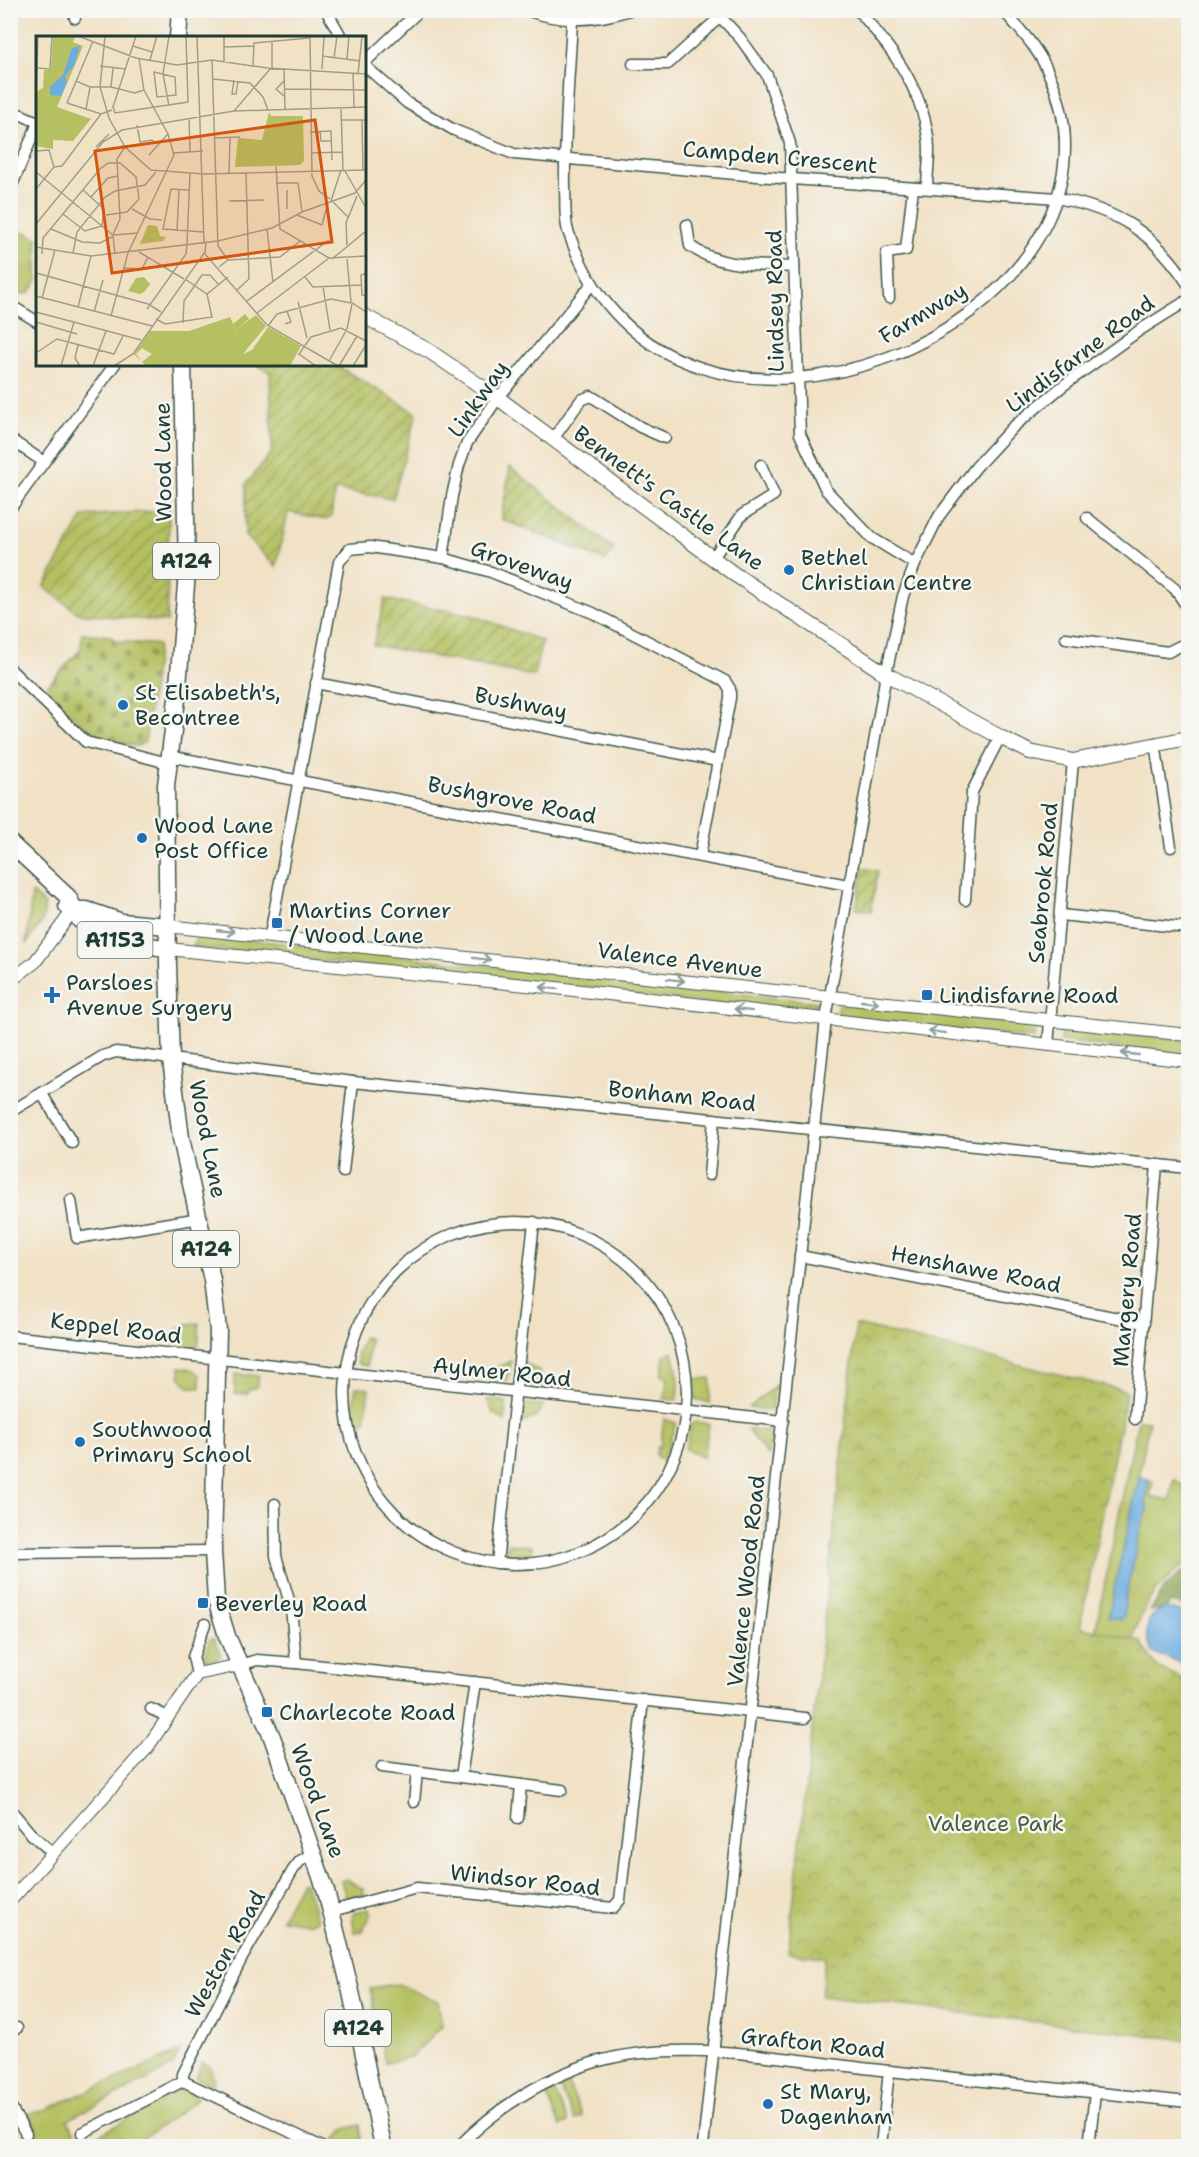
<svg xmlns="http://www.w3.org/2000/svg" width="1199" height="2157" font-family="'Shantell Sans',sans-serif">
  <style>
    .grass { fill: #b4c061; stroke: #6a7e4a; stroke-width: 1.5 }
    .forest { fill: url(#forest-crowns); stroke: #577246; stroke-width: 1.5 }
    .cemetery { fill: url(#cemetery-stones); stroke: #6a7e4a; stroke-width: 1.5 }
    .park { fill: url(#park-crowns); stroke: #6a7e4a; stroke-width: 1.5 }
    .garden { fill: url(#garden-furrows); stroke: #6a7e4a; stroke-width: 1.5 }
    .water { fill: #6cade0; stroke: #46758a; stroke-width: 1.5 }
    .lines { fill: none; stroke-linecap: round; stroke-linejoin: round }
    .minor-casing { stroke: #3e564a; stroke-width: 13 }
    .tertiary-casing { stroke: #3e564a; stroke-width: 14 }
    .secondary-casing { stroke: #3e564a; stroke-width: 16 }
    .primary-casing { stroke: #3e564a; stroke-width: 19 }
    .minor { stroke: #fff; stroke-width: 10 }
    .tertiary { stroke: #fff; stroke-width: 12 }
    .secondary { stroke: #fff; stroke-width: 14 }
    .primary { stroke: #fff; stroke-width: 16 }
    .oneway { stroke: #8f9e9a }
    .poi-dot { fill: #1f6fb2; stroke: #f6f6f2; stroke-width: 2 }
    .labels { text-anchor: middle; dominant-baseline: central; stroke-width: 5; stroke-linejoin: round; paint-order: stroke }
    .shield { fill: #f6f6f2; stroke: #60746d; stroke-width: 1.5 }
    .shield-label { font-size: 21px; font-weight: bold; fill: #1f3d34 }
    .street-label { font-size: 22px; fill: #1f3d34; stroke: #f6f6f2 }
    .poi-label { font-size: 22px; fill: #1f3d34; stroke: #f6f6f2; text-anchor: start }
    .park-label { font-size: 22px; fill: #445e3f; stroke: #f6f6f2 }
    .inset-road { fill: none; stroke: #9d9f8b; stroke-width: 1.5 }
    .view { fill: #d45610; fill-opacity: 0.15; stroke: #d45610; stroke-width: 3 }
    .inset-edge { fill: none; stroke: #1f3d34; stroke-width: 3 }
  </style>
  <defs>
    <pattern id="forest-crowns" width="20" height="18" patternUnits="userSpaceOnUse" patternTransform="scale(1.5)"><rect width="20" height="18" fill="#8fa657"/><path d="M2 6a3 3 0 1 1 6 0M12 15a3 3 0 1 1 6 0" fill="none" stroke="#748849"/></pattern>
    <pattern id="cemetery-stones" width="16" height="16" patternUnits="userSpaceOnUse" patternTransform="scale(1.5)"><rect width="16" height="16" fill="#b4c061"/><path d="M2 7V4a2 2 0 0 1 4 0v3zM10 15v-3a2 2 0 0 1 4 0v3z" fill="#929d51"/></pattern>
    <pattern id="park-crowns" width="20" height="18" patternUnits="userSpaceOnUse" patternTransform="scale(1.5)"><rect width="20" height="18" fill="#b4c061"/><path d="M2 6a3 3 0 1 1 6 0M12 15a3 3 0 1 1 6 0" fill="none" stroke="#929d51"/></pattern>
    <pattern id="garden-furrows" width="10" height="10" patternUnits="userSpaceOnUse" patternTransform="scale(1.5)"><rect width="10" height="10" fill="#b4c061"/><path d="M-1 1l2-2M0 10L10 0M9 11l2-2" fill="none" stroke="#929d51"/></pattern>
  </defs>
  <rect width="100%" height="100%" fill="#f6f6f2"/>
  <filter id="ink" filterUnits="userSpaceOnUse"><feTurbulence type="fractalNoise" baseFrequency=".0167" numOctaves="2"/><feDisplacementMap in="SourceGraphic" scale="12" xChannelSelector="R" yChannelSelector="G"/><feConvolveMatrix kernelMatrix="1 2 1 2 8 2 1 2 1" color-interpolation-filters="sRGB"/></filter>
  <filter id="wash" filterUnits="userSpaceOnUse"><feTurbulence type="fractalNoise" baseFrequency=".008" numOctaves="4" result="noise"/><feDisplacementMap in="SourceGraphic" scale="24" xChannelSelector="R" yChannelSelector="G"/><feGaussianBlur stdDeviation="1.35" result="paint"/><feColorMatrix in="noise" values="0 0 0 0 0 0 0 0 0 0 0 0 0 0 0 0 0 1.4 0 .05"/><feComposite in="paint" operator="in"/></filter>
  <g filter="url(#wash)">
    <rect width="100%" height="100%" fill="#f1e1c5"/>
    <g class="grass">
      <path d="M13,232H25L37,238V282L29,293L17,294Z"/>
      <path d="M32,893L45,905L43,920L26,944Z"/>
      <path d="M198,934L816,1002L814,1015L193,947Z"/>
      <path d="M839,1004L1036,1025L1034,1039L837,1017Z"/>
      <path d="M1062,1027L1188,1041V1056L1061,1041Z"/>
      <path d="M199,1323V1342L197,1348L174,1346L175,1333L186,1324Z"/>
      <path d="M364,1337L370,1339L367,1366L358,1364L357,1353Z"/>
      <path d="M673,1352C676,1367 683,1387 676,1400L664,1399L668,1377L662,1376L664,1355Z"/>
      <path d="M511,1361L508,1380H489L497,1367Z"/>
      <path d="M526,1364L539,1371L544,1386L525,1383Z"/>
      <path d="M180,1367L192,1369L200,1375V1388L188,1387L180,1377Z"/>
      <path d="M235,1374L259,1376L257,1387L248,1390L247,1394H235Z"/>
      <path d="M711,1378L710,1403L695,1399L693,1379Z"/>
      <path d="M776,1385L771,1410L749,1408Z"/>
      <path d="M356,1387L369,1388L365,1422L357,1425L353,1404Z"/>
      <path d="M487,1399L506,1402L505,1421L493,1413Z"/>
      <path d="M524,1404L543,1405L535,1418L520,1423Z"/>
      <path d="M664,1419L676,1423L663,1461L656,1456L657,1447H660Z"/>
      <path d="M1138,1420L1149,1421L1139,1477L1153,1481L1150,1496L1170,1500L1174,1479L1188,1489V1561C1152,1591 1145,1599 1131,1644L1094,1637Z"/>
      <path d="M697,1422L709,1424L703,1458L685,1449L691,1424Z"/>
      <path d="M747,1429L769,1431L771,1437L768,1456Z"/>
      <path d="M508,1544L532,1546V1554L510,1555L506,1552Z"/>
      <path d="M210,1639H214L221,1655L216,1660L206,1661L204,1656Z"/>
      <path d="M346,1879L363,1889L364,1895L351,1899L346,1897L341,1881Z"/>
      <path d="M301,1882L306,1885L317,1920L307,1923L281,1919Z"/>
      <path d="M369,1909L371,1916L361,1932L355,1933L352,1917L354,1913Z"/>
      <path d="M397,1984L438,2001L442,2026L411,2057L385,2063L370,1988Z"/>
      <path d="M180,2051L172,2067L67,2120L83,2145L177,2090L181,2089L197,2097L193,2103L132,2146H28L22,2137L36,2130L28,2114L47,2109Z"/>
      <path d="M202,2062L210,2066L214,2080L210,2085L196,2078Z"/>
      <path d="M568,2083L582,2117L574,2120L560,2087Z"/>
      <path d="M554,2089L568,2123L560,2126L546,2093Z"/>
      <path d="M360,2125L363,2146H330L345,2129Z"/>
    </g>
    <path class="forest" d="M1188,1567V1607L1171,1602L1166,1608L1150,1611L1165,1587Z"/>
    <path class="cemetery" d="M82,633L110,636L116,641L158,645L145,742L137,746C90,738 77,721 44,689L81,649Z"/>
    <path class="park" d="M856,1325L1127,1391L1080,1627L1140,1641L1157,1667L1188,1681V2040L821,1996L825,1957L788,1953Z"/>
    <g class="garden">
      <path d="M257,365H336L417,413L393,499L335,490L331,517L326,520L288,512L276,567L245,536L246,484L272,452L270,372Z"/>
      <path d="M510,467L614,549L606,561L501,519Z"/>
      <path d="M169,510L167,622L78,613L44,587L83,516Z"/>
      <path d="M385,599L472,615L542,641L534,676L373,645Z"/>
      <path d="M863,868L878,871L871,911L856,909Z"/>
    </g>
    <g class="water">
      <path d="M1139,1477L1149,1479L1146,1501L1148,1511L1142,1523L1125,1599L1124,1617L1121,1620L1108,1617Z"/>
      <path d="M1166,1608L1188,1613V1665L1153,1653C1143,1633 1144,1615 1166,1608Z"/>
    </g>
  </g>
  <g filter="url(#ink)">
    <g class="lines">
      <defs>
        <g id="minor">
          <path d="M326,10L342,38"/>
          <path d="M526,10C561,23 594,22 629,10"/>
          <path d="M714,10L740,38L767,75L790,143L800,434L826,490L872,538L915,564"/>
          <path d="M858,10C891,48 921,86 928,137C931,153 927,172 927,188"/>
          <path d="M75,18V10"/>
          <path d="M572,21C569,77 564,133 565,189C566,202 564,218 568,231C670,532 1159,319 1049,74C1039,49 1020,30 1003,10"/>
          <path d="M364,63L420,10"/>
          <path d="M633,64H668L720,17"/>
          <path d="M364,65L407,103L454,130L514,154L792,179L1057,198C1117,210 1154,232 1188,284"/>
          <path d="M10,110L38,122"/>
          <path d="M10,190L38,123"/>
          <path d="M687,225L690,246C720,268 758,265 794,267"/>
          <path d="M889,298L887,253L906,250L913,188"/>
          <path d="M10,305L38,322"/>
          <path d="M553,439L581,400L591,396L640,427L665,438"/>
          <path d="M11,440L44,462"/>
          <path d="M10,509L115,364"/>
          <path d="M1087,518L1175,589L1188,608"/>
          <path d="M443,558L452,496L459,465L467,443L498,398L591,285"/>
          <path d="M713,558L742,515L774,495L761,465"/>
          <path d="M1066,638L1168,652L1188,642"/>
          <path d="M10,669L86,742L168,763"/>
          <path d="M316,683L718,761"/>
          <path d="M1155,743L1171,847"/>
          <path d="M169,756L848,885"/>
          <path d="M965,900L972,792L1000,737"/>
          <path d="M1060,915L1188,928"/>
          <path d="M270,935L339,562L350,549L370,547L443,558L491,572L593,613L725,681L730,689V698L700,856"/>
          <path d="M1048,1045L1073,761"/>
          <path d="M42,1094L72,1143"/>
          <path d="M10,1112L103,1056L116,1052L353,1082L1188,1168"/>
          <path d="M343,1172L353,1082"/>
          <path d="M709,1175L714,1119"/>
          <path d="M71,1200L77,1238L200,1218"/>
          <circle cx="516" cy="1393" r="171"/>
          <path d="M800,1256L1144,1323"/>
          <path d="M10,1336L783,1421"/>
          <path d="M1135,1419L1157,1165"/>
          <path d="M275,1504L276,1556L291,1607L296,1663"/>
          <path d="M10,1553L213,1551"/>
          <path d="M497,1563L534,1222"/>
          <path d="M240,1665L257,1660L296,1663L805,1718"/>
          <path d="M197,1674L193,1657L205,1624"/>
          <path d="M151,1709L166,1716"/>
          <path d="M382,1767L562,1790"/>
          <path d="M461,1777L475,1682"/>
          <path d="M414,1802L417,1772"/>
          <path d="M10,1809L30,1833L53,1853"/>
          <path d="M518,1818L521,1785"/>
          <path d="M332,1911L417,1888L613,1908L620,1900L643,1700"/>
          <path d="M10,2032L17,2028"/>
          <path d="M183,2081V2074L242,1958L293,1870L300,1861L313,1854"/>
          <path d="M183,2081L320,2146"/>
          <path d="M10,2106L26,2134"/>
          <path d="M82,2133L183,2081"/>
          <path d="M459,2146C497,2108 540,2080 592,2063C681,2035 798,2062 890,2071C989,2082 1089,2092 1188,2102"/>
          <path d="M703,2146L826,1019L886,674L903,596L915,564L939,516L976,467L1013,427L1064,385L1140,330L1188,300"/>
          <path d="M881,2146L889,2071"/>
          <path d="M1089,2146L1095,2093"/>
        </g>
        <g id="tertiary">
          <path d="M167,926L1188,1035"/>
          <path d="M168,949L556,988L1188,1061"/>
          <path d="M10,981L35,962L73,910"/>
          <path d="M10,1901L147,1748L197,1674L240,1665"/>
        </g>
        <path id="secondary" d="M364,316L429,351L498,398L734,574L886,674L1000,737L1030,752L1073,761L1188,738"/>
        <g id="primary">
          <path d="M178,38L180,10"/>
          <path d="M183,364L187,572L177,699L166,785L168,965L171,1060L181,1138L212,1280L218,1330L213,1551L216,1600L227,1636L272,1737L326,1891L351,1992L383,2146"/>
          <path d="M10,843L68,897L80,920L108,938L168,949"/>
          <path d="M67,906L73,910H87L122,922L167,926"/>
        </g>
      </defs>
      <use href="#minor" class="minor-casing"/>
      <use href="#tertiary" class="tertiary-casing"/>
      <use href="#secondary" class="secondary-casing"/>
      <use href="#primary" class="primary-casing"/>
      <use href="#minor" class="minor"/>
      <use href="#tertiary" class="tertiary"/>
      <use href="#secondary" class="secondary"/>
      <use href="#primary" class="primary"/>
    </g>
    <defs><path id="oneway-shaft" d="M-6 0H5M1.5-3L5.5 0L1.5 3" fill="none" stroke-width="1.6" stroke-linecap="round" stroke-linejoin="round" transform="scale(1.5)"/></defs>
    <g class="oneway">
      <use href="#oneway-shaft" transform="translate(226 931) rotate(5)"/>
      <use href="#oneway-shaft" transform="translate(482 959) rotate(7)"/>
      <use href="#oneway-shaft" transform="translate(676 980) rotate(7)"/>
      <use href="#oneway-shaft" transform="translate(549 988) rotate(-174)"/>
      <use href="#oneway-shaft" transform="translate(870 1002) rotate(6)"/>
      <use href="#oneway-shaft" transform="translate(743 1010) rotate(-173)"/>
      <use href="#oneway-shaft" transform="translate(937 1032) rotate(-173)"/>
      <use href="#oneway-shaft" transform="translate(1130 1054) rotate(-174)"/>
    </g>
  </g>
  <g class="poi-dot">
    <circle cx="789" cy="570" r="6"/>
    <circle cx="123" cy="705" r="6"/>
    <circle cx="142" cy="838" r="6"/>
    <rect x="271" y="917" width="12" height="12" rx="3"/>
    <path d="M49 986h6v6h6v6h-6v6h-6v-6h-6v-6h6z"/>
    <rect x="921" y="989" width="12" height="12" rx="3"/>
    <circle cx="80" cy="1442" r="6"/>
    <rect x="197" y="1597" width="12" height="12" rx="3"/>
    <rect x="261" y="1706" width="12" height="12" rx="3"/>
    <circle cx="768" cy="2104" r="6"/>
  </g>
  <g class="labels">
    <g class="shield">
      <rect x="153" y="543" width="66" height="36" rx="4.5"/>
      <rect x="77.5" y="922" width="75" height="36" rx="4.5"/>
      <rect x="173" y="1231" width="66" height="36" rx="4.5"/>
      <rect x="325" y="2010" width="66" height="36" rx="4.5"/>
    </g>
    <g class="shield-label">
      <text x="186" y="561">A124</text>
      <text x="115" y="940">A1153</text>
      <text x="206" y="1249">A124</text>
      <text x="358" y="2028">A124</text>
    </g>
    <g class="street-label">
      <text transform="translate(780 157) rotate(5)">Campden Crescent</text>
      <text transform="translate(775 301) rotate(-91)">Lindsey Road</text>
      <text transform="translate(923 313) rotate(-31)">Farmway</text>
      <text transform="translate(1080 354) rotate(-37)">Lindisfarne Road</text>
      <text transform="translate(478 399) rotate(-55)">Linkway</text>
      <text transform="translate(163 462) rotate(-91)">Wood Lane</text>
      <text transform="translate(669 498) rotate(36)">Bennett's Castle Lane</text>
      <text transform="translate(522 565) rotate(20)">Groveway</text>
      <text transform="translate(521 703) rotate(11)">Bushway</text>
      <text transform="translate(512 800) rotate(11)">Bushgrove Road</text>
      <text transform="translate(1043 883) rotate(-85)">Seabrook Road</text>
      <text transform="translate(680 960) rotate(7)">Valence Avenue</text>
      <text transform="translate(682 1096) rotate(6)">Bonham Road</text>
      <text transform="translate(208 1139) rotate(79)">Wood Lane</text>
      <text transform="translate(976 1269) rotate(11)">Henshawe Road</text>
      <text transform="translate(1127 1290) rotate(-85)">Margery Road</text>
      <text transform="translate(116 1328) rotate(7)">Keppel Road</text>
      <text transform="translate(502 1372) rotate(6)">Aylmer Road</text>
      <text transform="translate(746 1581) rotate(-84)">Valence Wood Road</text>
      <text transform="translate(318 1801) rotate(70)">Wood Lane</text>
      <text transform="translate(525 1880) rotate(6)">Windsor Road</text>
      <text transform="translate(225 1954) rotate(-61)">Weston Road</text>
      <text transform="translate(813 2043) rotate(6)">Grafton Road</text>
    </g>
    <g class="poi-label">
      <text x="801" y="557">Bethel<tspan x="801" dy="25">Christian Centre</tspan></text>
      <text x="135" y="692">St Elisabeth's,<tspan x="135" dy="25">Becontree</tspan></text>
      <text x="154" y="825">Wood Lane<tspan x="154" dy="25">Post Office</tspan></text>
      <text x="289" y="910">Martins Corner<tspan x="289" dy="25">/ Wood Lane</tspan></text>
      <text x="66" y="982">Parsloes<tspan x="66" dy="25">Avenue Surgery</tspan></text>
      <text x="939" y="995">Lindisfarne Road</text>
      <text x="92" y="1429">Southwood<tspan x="92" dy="25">Primary School</tspan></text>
      <text x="215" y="1603">Beverley Road</text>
      <text x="279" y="1712">Charlecote Road</text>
      <text x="780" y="2091">St Mary,<tspan x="780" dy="25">Dagenham</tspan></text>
    </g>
    <g class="park-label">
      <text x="996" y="1823">Valence Park</text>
    </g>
  </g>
  <g transform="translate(36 36)">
    <rect width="330" height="330" fill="#f1e1c5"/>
    <path d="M209,278L213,283L201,293L197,290L207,318L216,314L232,291L265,310L254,330H111L106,326L116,318L106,312L100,318L105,325L98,318L114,295H153L194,281L197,288Z" fill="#b4c061"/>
    <path d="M17,0H39L37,6L47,10L21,71L55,83L37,105L17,104V113L0,110V56L7,52L8,34H15ZM233,76L235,80H267L268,125L264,129L199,131L202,102L226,104ZM108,241L114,248L109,255L104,258L92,255L100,242ZM220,279L230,290L206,319L197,289L201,293ZM167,296L173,330H134L145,300Z" fill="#b4c061"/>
    <path d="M112,189L121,190L124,200L130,201L127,205L104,208Z" fill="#b4c061"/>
    <path d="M44,10L38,30L29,40L31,46L25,60L14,59V51L27,39L36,12Z" fill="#6cade0"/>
    <path class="inset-road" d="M42,0L100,22L141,29L176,24L231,32L330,38M69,0L64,51L73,82L89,111L115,134L168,138L330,134M100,0L77,71L79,77L152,66L150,0M161,0L168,207M188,0V26M274,0L276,140L283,155L294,163M236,5V32M97,10L116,16M188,11L218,10M286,20L324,25M298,22L301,0M311,23L313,0M114,24L121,0M176,24L182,210L192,224M64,30L90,33M217,31L218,7L273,2M1,32L14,33L16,0M248,32L249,73M286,33L288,0M118,36L139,41L140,59L121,61ZM317,37L318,71M322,38L326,1M177,43L214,47L227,61L232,74M198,44L196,58H200L202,45M249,44L240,53L249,61M40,45L54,51H75L99,57L108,54M75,51L77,32M249,53L330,54M0,55L2,0M31,67L57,5M31,67L65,78L76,74M133,70L127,38L133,0M305,72L307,134M50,73L54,51M198,75L235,32M153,82L154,116M305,84H330M326,84L327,134M101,89L104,106L116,104L120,108M284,95L285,105H295M274,96L295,95L296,124M178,102L204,101M60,111L73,98M0,115L13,114L18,131M138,117L167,115M275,117L306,116M113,119L132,98M240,130L244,193L293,222L330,220M18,131L26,130L65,78M309,135L330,172M0,136L77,199M193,138L194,102M240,147H262L266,176M0,153L18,131M153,154L135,153L127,193L168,196M251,154V173M55,161L72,142L82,140M193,165L228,164M295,165L305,134M296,165L312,181M96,173L114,183L126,184M27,178L49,195L66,190L68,173L47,154M261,179L286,189M0,188L67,106L86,94L198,75L330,71M286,189L292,167M15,193L46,206L64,207L76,201L84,183L81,123L89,111M231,193L237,247M141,195L143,153M78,199L102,197M77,200L79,218M151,208L154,138M311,209L310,187L321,160M0,211L55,220L182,205L236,192L266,176L319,157L330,144M103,216L148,243M37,217L41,196L69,161L79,155L109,149L120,136M92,217L138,119L132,98L108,54L103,23M168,217L231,289L302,330M6,218L7,202L64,133L72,127H84L100,141L103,163L91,176L70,179M296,223L330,195M311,223L315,266L330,276M183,231L192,224L244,221L264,205M88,232L106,233L112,221M0,237L112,268L125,276M330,237L325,239L326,259L330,260M269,241L277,251L326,249M149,243L171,258L192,241M287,251L294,294M201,254L213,243L210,137M0,260L116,290M6,262L19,214M211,265L293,204M262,266L271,302M42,271L55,220M111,273L150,218L151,209M0,276L105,304M58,276L67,244M221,277L293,222M75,280L92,217M120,283L129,288L176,281L171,258M0,286L41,298M147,287L148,265L166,239H174L183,249M249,288L255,286L251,275M232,290L241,278L295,263L315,267M42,309L39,322L44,330M0,317L21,303L78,318L87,300M293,325L311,293L316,268M25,330L38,286M57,330L70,295M78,330L97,318L169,216L170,206M280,330L263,318L275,301L305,292L330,305M303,330L321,300M317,330L330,309"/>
    <path class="view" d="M279,84L296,206L76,237L59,115Z"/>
    <rect width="330" height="330" class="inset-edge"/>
  </g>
  <rect width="1199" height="2157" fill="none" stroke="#f6f6f2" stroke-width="36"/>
</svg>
